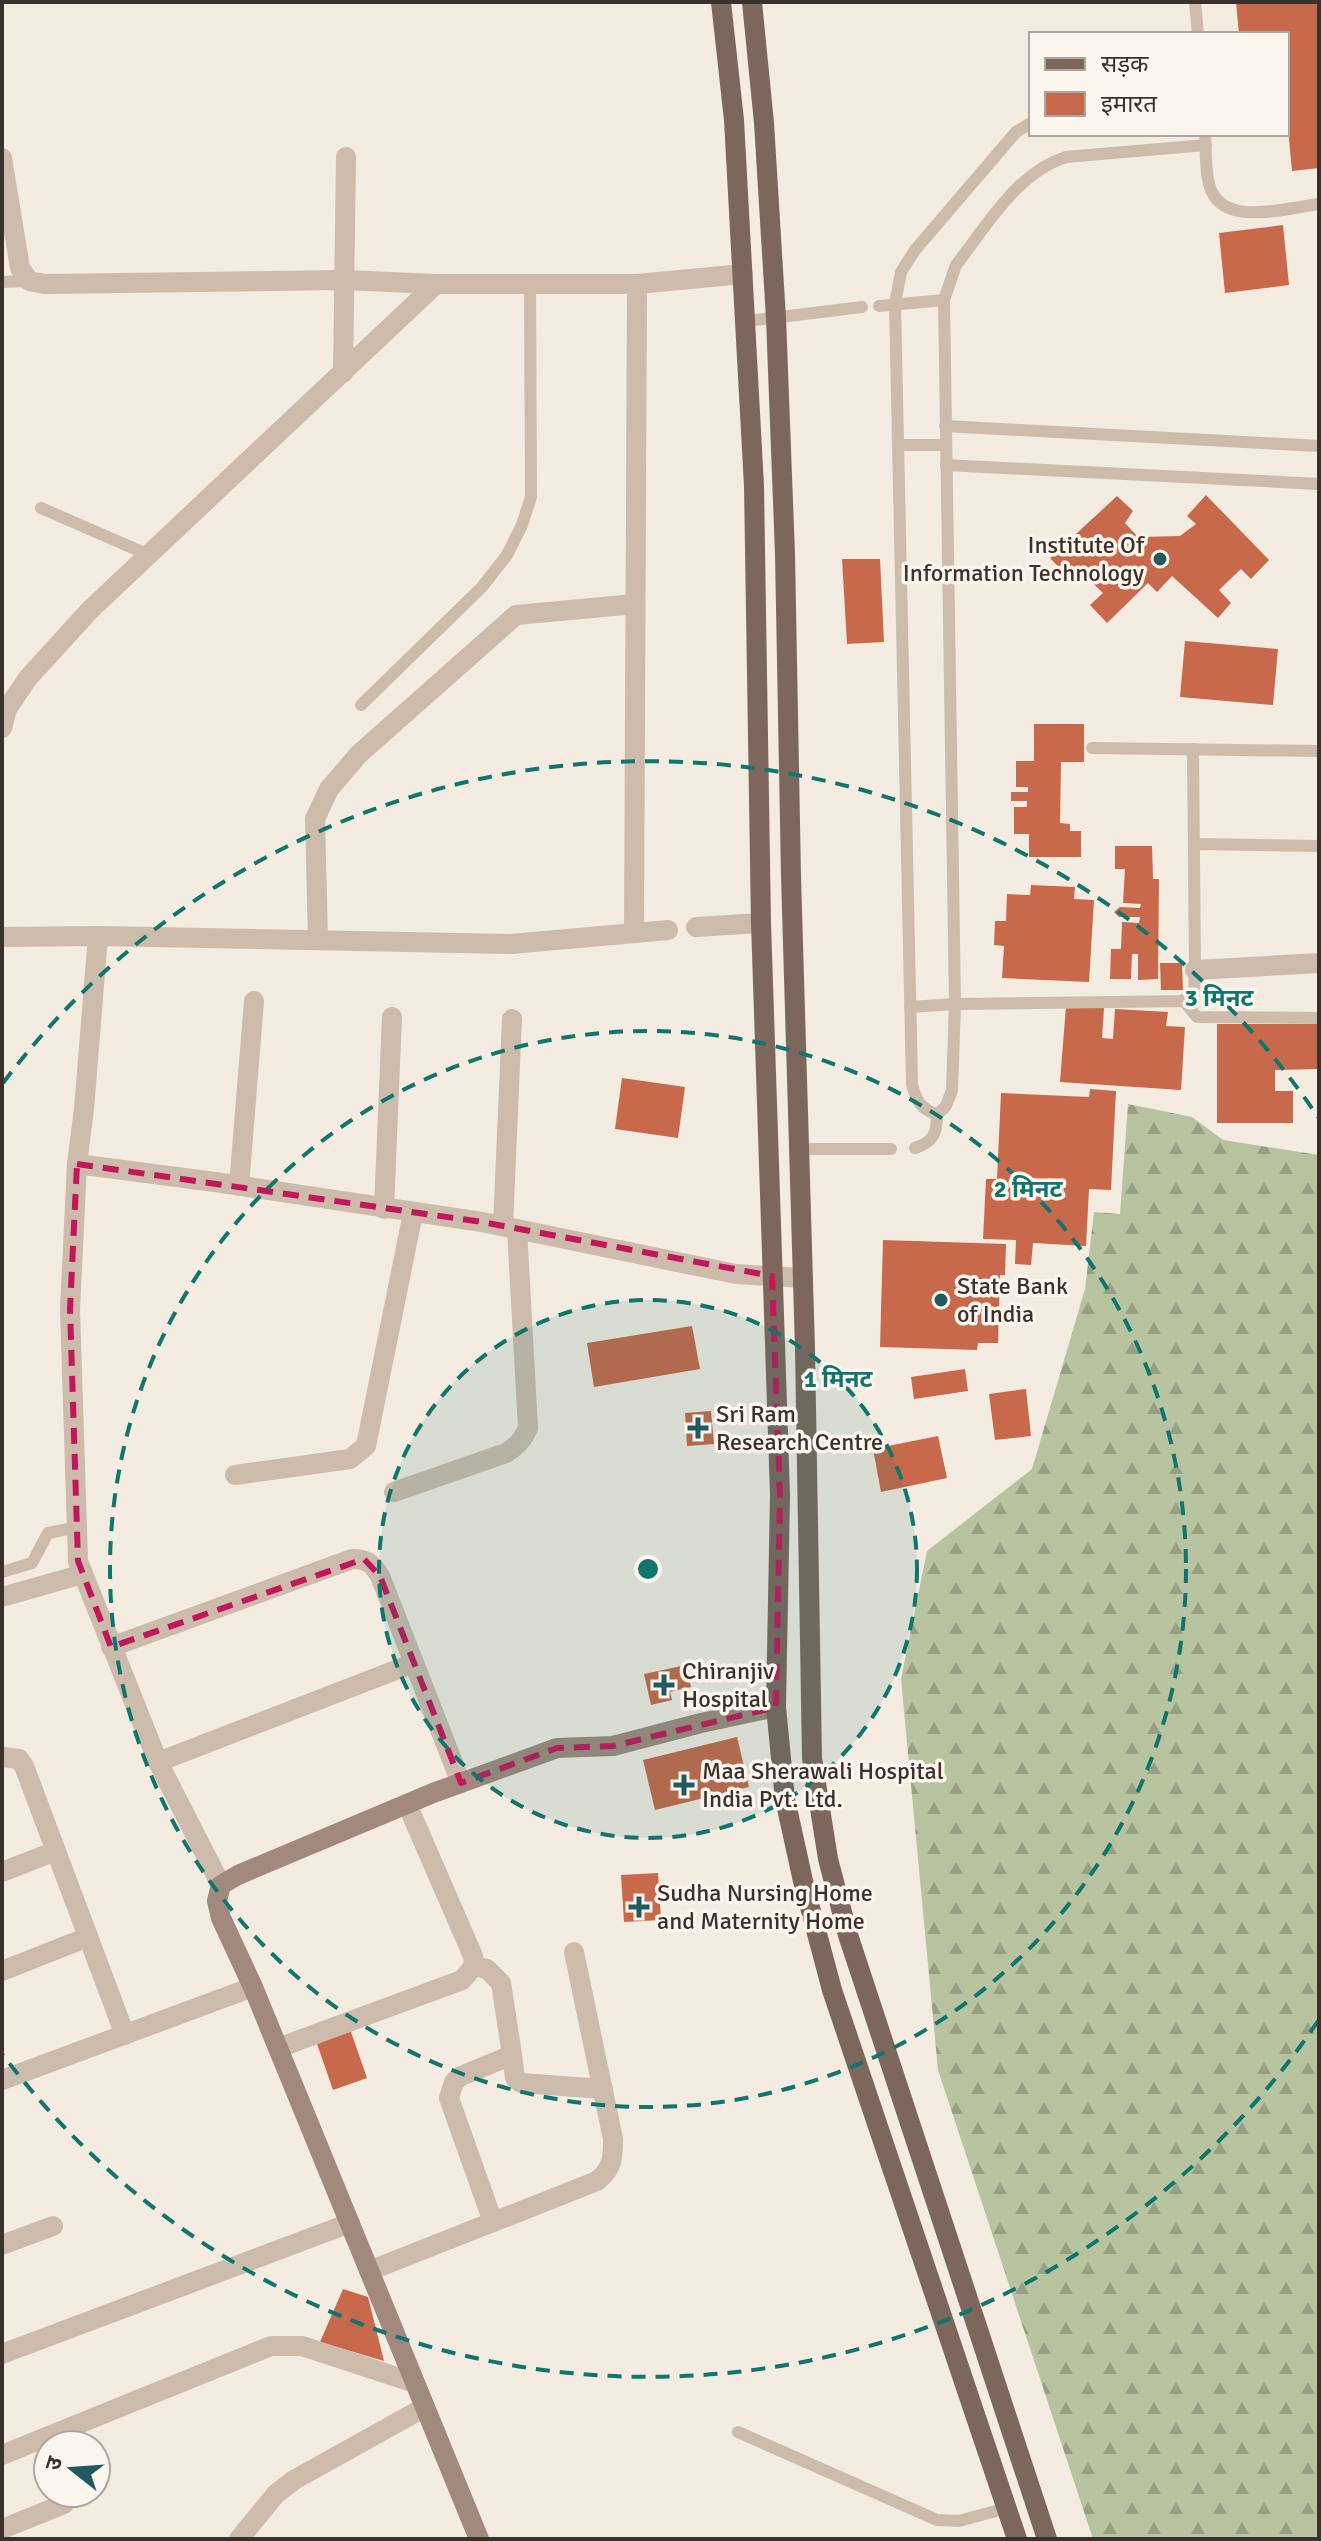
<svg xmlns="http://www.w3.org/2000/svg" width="1321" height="2541" font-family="Signika,'Noto Sans Devanagari',sans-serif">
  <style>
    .forest { fill: url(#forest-firs) }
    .building { fill: #c8694b }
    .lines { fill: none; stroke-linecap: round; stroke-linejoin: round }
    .lane { stroke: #cdbbac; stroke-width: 12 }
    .street { stroke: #cdbbac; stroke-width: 20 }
    .secondary { stroke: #a18a7d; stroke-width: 20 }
    .primary { stroke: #7d675c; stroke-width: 20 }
    .marked { fill: none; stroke: #c2185b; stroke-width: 6; stroke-dasharray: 16 10; stroke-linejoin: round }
    .ring { fill: none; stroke: #0f766e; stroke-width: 4; stroke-dasharray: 14 10 }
    .poi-dot { fill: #1f5a5e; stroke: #fbf5ee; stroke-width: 3 }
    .labels { text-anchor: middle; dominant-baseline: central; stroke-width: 7; stroke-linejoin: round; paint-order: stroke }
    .poi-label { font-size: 24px; fill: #3b302b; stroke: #fbf5ee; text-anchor: start }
    .centre { fill: #0f766e; stroke: #fbf5ee; stroke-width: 4 }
    .ring-label { font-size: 24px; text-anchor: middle; font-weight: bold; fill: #0f766e; stroke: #fbf5ee; stroke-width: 7; stroke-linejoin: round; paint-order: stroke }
  </style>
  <defs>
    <pattern id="forest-firs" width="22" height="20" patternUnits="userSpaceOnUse" patternTransform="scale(2)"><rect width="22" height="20" fill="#b8c4a0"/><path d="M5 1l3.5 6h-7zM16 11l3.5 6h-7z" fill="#97a083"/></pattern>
  </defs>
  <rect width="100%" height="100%" fill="#f4ebe1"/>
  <path class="forest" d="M1128,1104L1192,1117L1223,1140L1319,1155V2539H1093L938,2070L901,1679L927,1551L1032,1469L1085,1289L1094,1212L1120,1214Z"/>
  <g class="building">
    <path d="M1236,2H1319V168L1292,171L1287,117V34H1239Z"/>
    <path d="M1283,225L1289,285L1225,293L1219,233Z"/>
    <path d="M1206,495L1269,560L1251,579L1241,569L1219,590L1231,603L1218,618L1172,576L1157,592L1148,583L1107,623L1090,605L1103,593L1079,570L1070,579L1050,558L1117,496L1133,511L1125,523L1138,537L1180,536L1196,524L1187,516Z"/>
    <path d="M842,559H880L884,642L847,644Z"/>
    <path d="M1185,641L1278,649L1273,705L1180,697Z"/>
    <path d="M1034,724H1084V762H1061L1060,823L1070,824V831H1081V857H1029V834H1014V807H1027V801H1011V792H1028V787H1016V761H1034Z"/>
    <path d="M1115,846H1152L1153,879H1159L1158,979L1138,980V954H1132L1131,979H1110L1111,949H1121L1122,922L1139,923L1140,917H1119L1114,912L1120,907L1140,908L1141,904L1123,903L1125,869H1115Z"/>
    <path d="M1031,885L1075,887L1074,899L1094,900L1089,982L1002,978L1004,946L994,945L995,921H1006L1007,894L1030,895Z"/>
    <path d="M1160,963H1182L1183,990H1161Z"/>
    <path d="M1066,1006L1104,1008L1102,1038L1113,1039L1115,1009L1168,1012L1166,1026L1185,1027L1181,1090L1060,1082Z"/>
    <path d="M1217,1024H1319V1069L1275,1070V1091H1293V1123H1217Z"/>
    <path d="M622,1078L685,1087L678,1138L615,1129Z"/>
    <path d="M1090,1089L1116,1091L1111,1190L1089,1189L1086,1246L1033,1243L1031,1265L1015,1264L1016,1240L983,1239L986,1179H997L1001,1093L1089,1097Z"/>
    <path d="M883,1240L1006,1244L1005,1275H1000L998,1343H978L977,1350L880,1347Z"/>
    <path d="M692,1326L700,1369L594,1387L587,1343Z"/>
    <path d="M965,1369L968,1391L914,1399L911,1377Z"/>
    <path d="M1026,1389L1031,1436L995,1440L989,1394Z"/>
    <path d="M711,1411L714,1444L687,1446L685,1413Z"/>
    <path d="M938,1436L947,1478L881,1492L873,1449Z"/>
    <path d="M686,1665L691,1687L670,1692L672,1700L651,1705L644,1674Z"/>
    <path d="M737,1737L749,1787L655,1810L643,1760Z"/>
    <path d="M658,1873L661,1920L624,1922L621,1875Z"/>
    <path d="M350,2029L367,2078L333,2090L316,2041Z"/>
    <path d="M343,2289L368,2297L384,2361L320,2342Z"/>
  </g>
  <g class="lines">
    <g class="lane">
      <path d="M1195,2L1198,34"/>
      <path d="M1031,123L1016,132L915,250L901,272L895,304L912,1084C916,1102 921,1108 937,1115L946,1106L952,1090L955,1004L944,300L956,265C987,226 1016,173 1066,157L1206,145"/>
      <path d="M1205,134C1206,150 1205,168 1209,184C1220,229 1286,208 1319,204"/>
      <path d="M2,282L29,281"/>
      <path d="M879,306L944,300"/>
      <path d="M747,321L862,307"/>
      <path d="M945,426L1319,446"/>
      <path d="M899,445H945"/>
      <path d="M946,465L1319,484"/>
      <path d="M41,508L149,555"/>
      <path d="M361,705L482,587L507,555L522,525L531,497L530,284"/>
      <path d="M1092,748L1319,751"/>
      <path d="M1194,844L1319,846"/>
      <path d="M1183,1000L1197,1017L1319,1018"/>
      <path d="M910,1007L955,1004L1190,1001L1194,993L1195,970L1193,749"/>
      <path d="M915,1148C933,1142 937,1134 937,1115"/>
      <path d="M799,1149H891"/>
      <path d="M2,1572L32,1563L48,1533L77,1527"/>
      <path d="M738,2432L937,2520L959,2521L1007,2508"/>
    </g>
    <g class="street">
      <path d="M2,158L20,268L29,281L45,284L344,280L436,284H637L743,274"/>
      <path d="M343,373L346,157"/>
      <path d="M2,728L7,709L28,678L90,610L436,284"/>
      <path d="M696,927L761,923"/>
      <path d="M634,933L637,284"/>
      <path d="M98,936L84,1109L77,1164L70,1309L78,1561L158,1762L221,1885"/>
      <path d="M2,937L98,936L511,944L668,930"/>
      <path d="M318,940L315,819L329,789L359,754L516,615L635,604"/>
      <path d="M1195,970L1319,963"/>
      <path d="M77,1164L215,1182L482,1222L736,1274L803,1278"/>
      <path d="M239,1186L254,1001"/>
      <path d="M384,1209L392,1017"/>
      <path d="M503,1226L512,1019"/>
      <path d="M235,1475L350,1459L366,1446L413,1213"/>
      <path d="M394,1492L506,1453C517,1446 523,1440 528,1428L517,1229"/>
      <path d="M2,1597L83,1574"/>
      <path d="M111,1647L352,1559C367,1559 372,1563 380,1576L461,1783"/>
      <path d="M2,1757L19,1759L24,1766L125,2035"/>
      <path d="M158,1762L414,1663"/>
      <path d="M2,1872L56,1851"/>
      <path d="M474,1966L487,1969L501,1983L512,2055L461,2076L454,2082L449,2098L493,2222"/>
      <path d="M2,1971L88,1937"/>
      <path d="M278,2048L462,1980L474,1966L473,1956L407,1804"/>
      <path d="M512,2055L515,2078L521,2083L603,2089"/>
      <path d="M2,2080L253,1987"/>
      <path d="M2,2245L53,2226"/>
      <path d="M369,2271L597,2181C613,2168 613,2158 613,2139L574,1952"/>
      <path d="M2,2354L350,2223"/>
      <path d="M2,2455L271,2346H302L415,2383"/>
      <path d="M2,2529L64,2504"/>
      <path d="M239,2539L276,2494L294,2480L425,2407"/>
    </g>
    <path class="secondary" d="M479,2539L253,1987L221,1918L217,1901L221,1885L238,1875L433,1793L557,1748L613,1746L701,1723L776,1707"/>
    <g class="primary">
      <path d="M721,2L734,120L754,486L761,923L780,1495L776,1707L785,1799L803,1881L832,1990L1017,2539"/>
      <path d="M752,2L764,123L776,318L785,554L791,876L805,1349L812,1758L828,1859L848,1935L1047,2539"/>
    </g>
  </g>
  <path class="marked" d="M77,1164L482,1222L772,1276L780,1495L776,1707L613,1746L557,1748L461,1783L380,1576L364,1559L111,1647L78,1561L70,1309Z"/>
  <circle cx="648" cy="1569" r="269" fill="#0f766e" fill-opacity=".12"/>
  <g class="ring">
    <circle cx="648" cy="1569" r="269"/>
    <circle cx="648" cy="1569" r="538"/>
    <path d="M1318 2021A808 808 0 0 1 3 2055M3 1083A808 808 0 0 1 1318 1117"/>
  </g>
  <g class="poi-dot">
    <circle cx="1160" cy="559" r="8"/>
    <circle cx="941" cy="1300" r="8"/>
    <path d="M694 1416h8v8h8v8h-8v8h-8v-8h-8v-8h8z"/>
    <path d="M660 1673h8v8h8v8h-8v8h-8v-8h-8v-8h8z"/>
    <path d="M680 1773h8v8h8v8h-8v8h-8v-8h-8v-8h8z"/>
    <path d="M635 1895h8v8h8v8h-8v8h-8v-8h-8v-8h8z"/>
  </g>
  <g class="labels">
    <g class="poi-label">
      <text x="1144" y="545" text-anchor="end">Institute Of<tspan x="1144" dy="28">Information Technology</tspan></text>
      <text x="957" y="1286">State Bank<tspan x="957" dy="28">of India</tspan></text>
      <text x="716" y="1414">Sri Ram<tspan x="716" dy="28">Research Centre</tspan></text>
      <text x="682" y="1671">Chiranjiv<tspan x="682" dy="28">Hospital</tspan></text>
      <text x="702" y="1771">Maa Sherawali Hospital<tspan x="702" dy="28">India Pvt. Ltd.</tspan></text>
      <text x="657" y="1893">Sudha Nursing Home<tspan x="657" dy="28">and Maternity Home</tspan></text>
    </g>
  </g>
  <circle cx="648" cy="1569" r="12" class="centre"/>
  <g class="ring-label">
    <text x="1219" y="1006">3 मिनट</text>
    <text x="1028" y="1197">2 मिनट</text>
    <text x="838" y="1387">1 मिनट</text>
  </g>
  <rect width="1321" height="2541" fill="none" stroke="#3b302b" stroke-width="8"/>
  <rect x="1029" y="32" width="260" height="104" fill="#fbf5ee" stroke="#aea6a0" stroke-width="2"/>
  <rect x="1045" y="58" width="40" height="12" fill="#7d675c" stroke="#aea6a0" stroke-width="2"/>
  <text x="1101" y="72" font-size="24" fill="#3b302b">सड़क</text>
  <rect x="1045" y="92" width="40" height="24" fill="#c8694b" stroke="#aea6a0" stroke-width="2"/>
  <text x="1101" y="112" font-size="24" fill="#3b302b">इमारत</text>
  <g transform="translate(72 2469) rotate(287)"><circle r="38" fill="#fbf5ee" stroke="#aea6a0" stroke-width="2"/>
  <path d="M0-6L14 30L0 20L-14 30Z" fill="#1f5a5e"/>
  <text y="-12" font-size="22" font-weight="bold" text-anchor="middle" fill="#3b302b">उ</text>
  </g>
</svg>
